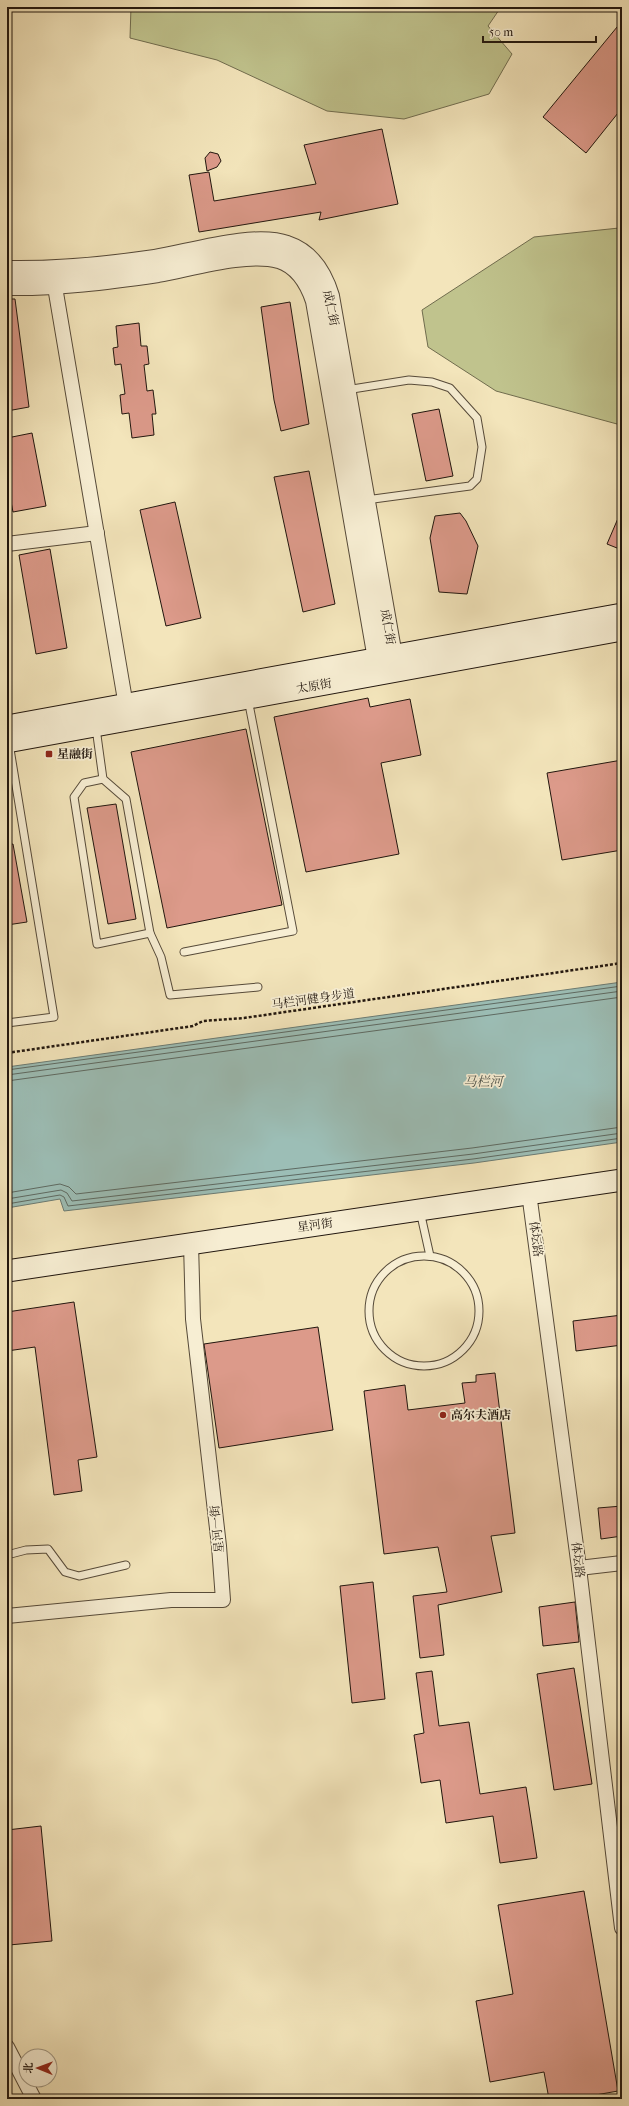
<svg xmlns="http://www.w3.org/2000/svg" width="629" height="2106" font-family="'IM FELL French Canon','Noto Serif SC',serif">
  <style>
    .green { fill: #c0c38d; stroke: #706c4e }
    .water { fill: #9cbeb6; stroke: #6b7b73 }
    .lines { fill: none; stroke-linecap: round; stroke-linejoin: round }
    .shore { stroke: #5e6a62; stroke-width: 1 }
    .building { fill: #dc9a8a; stroke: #21160e }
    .service-casing { stroke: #564a39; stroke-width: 9 }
    .minor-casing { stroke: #564a39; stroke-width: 16 }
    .tertiary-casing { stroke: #564a39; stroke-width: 20 }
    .secondary-casing { stroke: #21160e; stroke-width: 23 }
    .path { stroke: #21160e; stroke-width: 2.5; stroke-dasharray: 3 2; stroke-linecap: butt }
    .service { stroke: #f7eed3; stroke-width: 7 }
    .minor { stroke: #f7eed3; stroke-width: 14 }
    .tertiary { stroke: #f7eed3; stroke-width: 18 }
    .secondary { stroke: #f7eed3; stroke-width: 21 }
    .poi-dot { fill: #8f2418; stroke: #f7eed3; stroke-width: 1.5 }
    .labels { text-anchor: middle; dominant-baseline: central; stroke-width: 3.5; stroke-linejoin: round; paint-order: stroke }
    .street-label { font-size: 12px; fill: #21160e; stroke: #f7eed3 }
    .poi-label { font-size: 12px; font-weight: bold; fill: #21160e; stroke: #f7eed3; text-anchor: start }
    .water-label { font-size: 13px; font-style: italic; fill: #4c5149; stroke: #f7eed3 }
  </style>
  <rect width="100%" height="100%" fill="#f3e5bb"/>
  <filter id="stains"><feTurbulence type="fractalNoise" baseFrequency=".005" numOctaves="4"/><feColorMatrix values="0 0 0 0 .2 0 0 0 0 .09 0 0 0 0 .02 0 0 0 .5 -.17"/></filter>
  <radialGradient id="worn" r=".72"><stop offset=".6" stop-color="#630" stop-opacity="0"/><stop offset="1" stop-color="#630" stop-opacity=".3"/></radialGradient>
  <g class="green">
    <path d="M131,7H501L488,26L512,54L489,94L404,119L327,111L217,60L130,38Z"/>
    <path d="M619,228L622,233V424H617L496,391L428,347L422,310L534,237Z"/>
  </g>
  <path class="water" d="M622,982V1142L474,1163L64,1211L60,1199L7,1208V1067Z"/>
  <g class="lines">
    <g class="shore">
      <path d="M7,1070L622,986"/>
      <path d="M7,1075L622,991"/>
      <path d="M7,1081L622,997"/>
      <path d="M7,1193L60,1184L69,1187L76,1194L472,1148L622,1127"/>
      <path d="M7,1199L61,1190L67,1193L72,1201L473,1154L622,1133"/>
      <path d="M7,1204L60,1195L64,1197L68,1206L473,1159L622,1138"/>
    </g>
  </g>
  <g class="building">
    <path d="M622,21V108L586,153L543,117Z"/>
    <path d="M382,129L398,204L319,220L321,212L199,232L189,175L209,172L214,201L316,184L304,145Z"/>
    <path d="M210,152L218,154L221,161L217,167L207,171L205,158Z"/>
    <path d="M7,299H15L29,407L7,411Z"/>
    <path d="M290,302L309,424L281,431L274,400L261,307Z"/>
    <path d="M139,323L141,346H147L149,364L144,365L147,391L153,390L156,414H152L154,435L132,438L129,413L122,414L120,395L125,394L121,364L115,365L113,348L118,347L116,326Z"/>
    <path d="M439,409L453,476L426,481L412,414Z"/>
    <path d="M32,433L46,506L13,512L7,481V438Z"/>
    <path d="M309,471L335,604L303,612L274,477Z"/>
    <path d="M175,502L201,618L166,626L140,510Z"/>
    <path d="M622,509V550L607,544Z"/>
    <path d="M460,513L466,521L478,546L467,594L439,592L430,538L435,516Z"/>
    <path d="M50,549L67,648L36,654L19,555Z"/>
    <path d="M368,698L370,707L410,699L421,755L381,763L399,854L306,872L274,717Z"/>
    <path d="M246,729L282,905L167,928L131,752Z"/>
    <path d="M622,760V850L562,860L547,773Z"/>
    <path d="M116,804L136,919L108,924L87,808Z"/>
    <path d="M13,844L27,922L7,925V845Z"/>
    <path d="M74,1302L97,1457L78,1460L82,1491L54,1495L35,1347L7,1351V1312Z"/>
    <path d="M622,1315V1345L576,1351L573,1321Z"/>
    <path d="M318,1327L333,1430L219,1448L204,1344Z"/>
    <path d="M495,1373L515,1533L491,1536L502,1592L438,1605L444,1655L420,1658L413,1596L447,1592L438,1547L384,1554L364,1391L405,1385L408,1410L465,1403L462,1383L476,1382V1375Z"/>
    <path d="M622,1506V1536L601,1539L598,1508Z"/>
    <path d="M373,1582L385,1699L352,1703L340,1586Z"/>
    <path d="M575,1602L579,1642L543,1646L539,1607Z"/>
    <path d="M574,1668L592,1784L554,1790L537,1674Z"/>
    <path d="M432,1671L439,1726L469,1722L480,1794L526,1787L537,1858L500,1863L493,1816L446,1823L440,1780L421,1783L414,1735L424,1733L416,1673Z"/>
    <path d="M41,1826L52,1941L9,1945L7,1922V1830Z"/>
    <path d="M584,1891L618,2091L573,2099H549L544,2072L490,2082L476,2001L513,1994L498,1905Z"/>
  </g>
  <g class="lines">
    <defs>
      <g id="service">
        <path d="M346,390L409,380L432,382L450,388L477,418L482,447L477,479L470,486L366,500"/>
        <path d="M96,728L103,779L126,799L150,933L161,957L170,995L258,987"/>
        <path d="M103,779L84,783L74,797L97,944L150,933"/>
        <path d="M184,952L293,931L248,699"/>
        <path d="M7,1023L54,1017L9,743"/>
        <path d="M420,1211L430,1256"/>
        <circle cx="424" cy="1311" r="55"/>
        <path d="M7,1555L26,1550L48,1549L65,1572L79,1576L126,1565"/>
      </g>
      <g id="minor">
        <path d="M53,275L127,712"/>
        <path d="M7,544L97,533"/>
        <path d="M529,1193L579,1568L622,1928"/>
        <path d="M579,1568L622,1563"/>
        <path d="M7,1616L171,1600H223L219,1546L193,1319L191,1243"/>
        <path d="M7,2047L34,2099"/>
      </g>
      <g id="tertiary">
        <path d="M7,270C56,271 107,266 155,259C191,253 254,233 287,245C311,253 323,273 330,296L393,656L389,668"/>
        <path d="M7,286C57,287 109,280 158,273C192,267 247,250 279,259C298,265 309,283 315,301L377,659L385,670"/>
      </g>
      <g id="secondary">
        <path d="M7,726L622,614"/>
        <path d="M7,742L622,630"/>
        <path d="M7,1271L622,1180"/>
      </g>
    </defs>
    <use href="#service" class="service-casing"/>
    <use href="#minor" class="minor-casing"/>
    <use href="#tertiary" class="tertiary-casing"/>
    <use href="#secondary" class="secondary-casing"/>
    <path class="path" d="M7,1053L193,1026L203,1021L244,1018L622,963"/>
    <use href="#service" class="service"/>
    <use href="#minor" class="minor"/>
    <use href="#tertiary" class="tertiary"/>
    <use href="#secondary" class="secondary"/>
  </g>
  <g class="poi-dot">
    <rect x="45" y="750" width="8" height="8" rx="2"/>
    <circle cx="443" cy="1415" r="4"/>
  </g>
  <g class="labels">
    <g class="street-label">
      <text transform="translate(331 308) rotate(78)">成仁街</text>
      <text transform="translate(388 627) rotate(80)">成仁街</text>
      <text transform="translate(314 686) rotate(-10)">太原街</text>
      <text transform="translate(313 999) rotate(-8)">马栏河健身步道</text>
      <text transform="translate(315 1225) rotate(-8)">星河街</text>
      <text transform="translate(536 1239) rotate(82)">体坛路</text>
      <text transform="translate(217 1529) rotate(-96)">星河一街</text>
      <text transform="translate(578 1560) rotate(83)">体坛路</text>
    </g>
    <g class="poi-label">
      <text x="57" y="754">星融街</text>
      <text x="451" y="1415">高尔夫酒店</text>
    </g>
    <g class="water-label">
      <text x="483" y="1081">马栏河</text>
    </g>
  </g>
  <rect width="629" height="2106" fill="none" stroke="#f3e5bb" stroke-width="24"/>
  <rect x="8" y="8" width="613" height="2090" fill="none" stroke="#21160e" stroke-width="2"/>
  <rect x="12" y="12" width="605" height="2082" fill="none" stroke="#21160e"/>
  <g transform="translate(38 2068) rotate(271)"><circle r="19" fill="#f7eed3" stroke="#a19884"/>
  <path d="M0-3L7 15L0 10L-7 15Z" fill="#8f2418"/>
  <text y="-6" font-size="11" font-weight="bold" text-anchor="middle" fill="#21160e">北</text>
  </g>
  <path d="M483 36v6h113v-6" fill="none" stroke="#21160e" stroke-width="2"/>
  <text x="489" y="36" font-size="12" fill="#21160e" stroke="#f7eed3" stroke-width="3" paint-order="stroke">50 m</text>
  <rect width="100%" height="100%" filter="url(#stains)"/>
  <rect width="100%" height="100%" fill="url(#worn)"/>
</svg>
